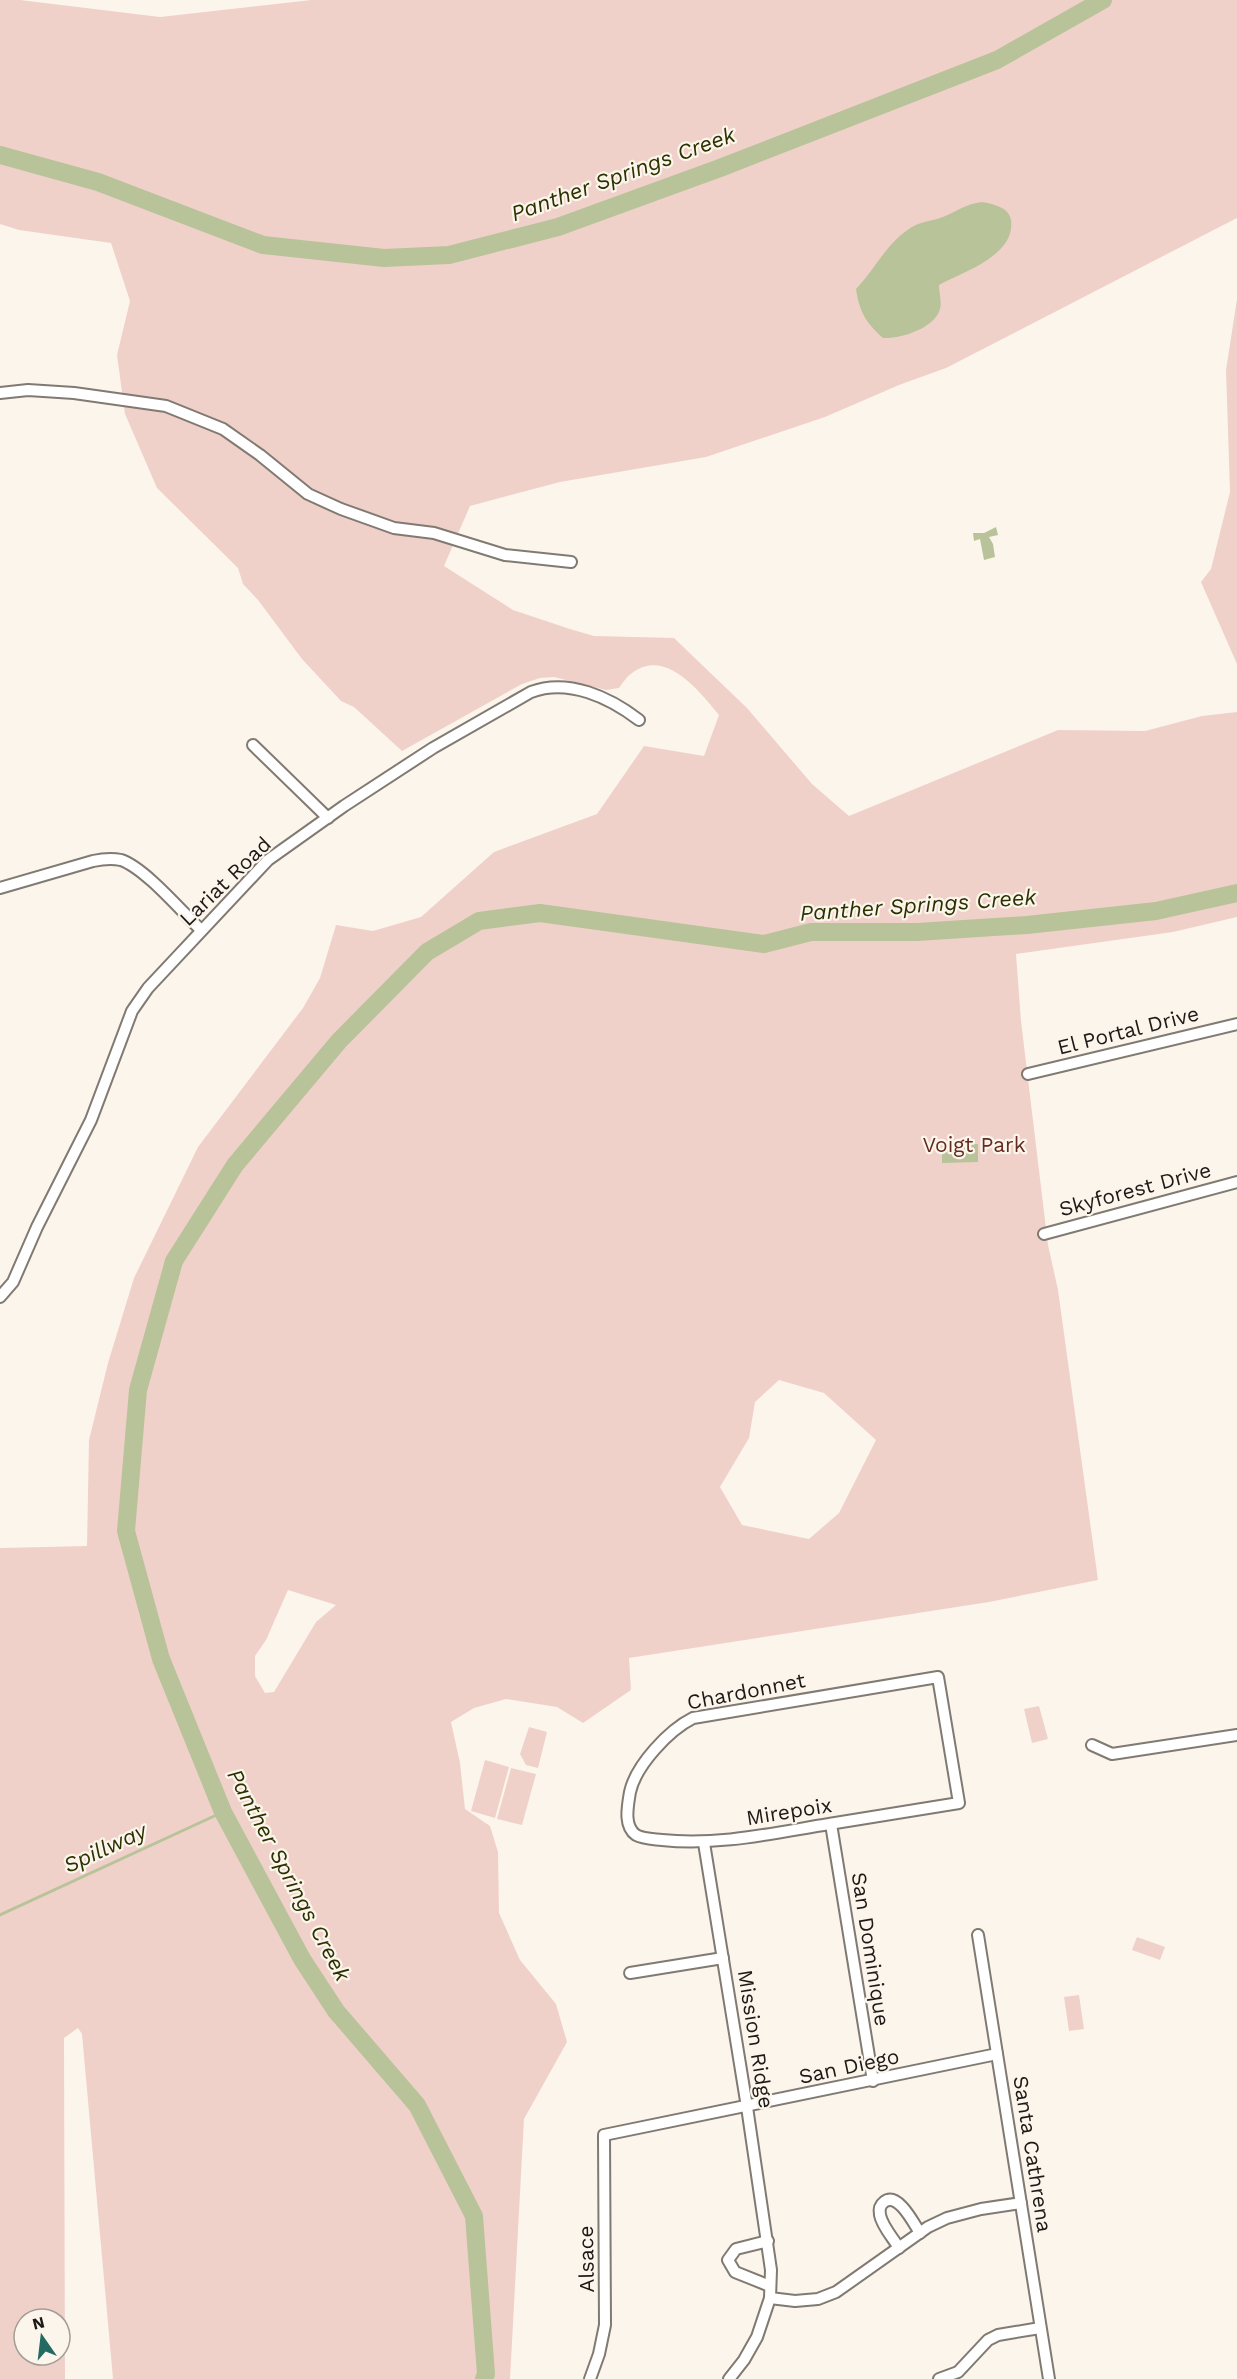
<svg xmlns="http://www.w3.org/2000/svg" width="1237" height="2379" font-family="'Work Sans',sans-serif">
  <style>
    .green { fill: #f0d1ca; fill-rule: evenodd }
    .water { fill: #b9c399 }
    .lines { fill: none; stroke-linecap: round; stroke-linejoin: round }
    .stream { stroke: #b9c399; stroke-width: 3 }
    .river { stroke: #b9c399; stroke-width: 18 }
    .street-casing { stroke: #807a72; stroke-width: 14 }
    .street { stroke: #fff; stroke-width: 10 }
    .labels { text-anchor: middle; dominant-baseline: central; stroke-width: 4.5; stroke-linejoin: round; paint-order: stroke }
    .street-label { font-size: 21px; fill: #1c1916; stroke: #fcf5ec }
    .park-label { font-size: 21px; fill: #652a20; stroke: #fcf5ec }
    .water-label { font-size: 22px; font-style: italic; fill: #2a3200; stroke: #fcf5ec }
  </style>
  <rect width="100%" height="100%" fill="#fcf5ec"/>
  <g class="green">
    <path d="M0,0H20L160,17L311,0H1237V218L946,368L899,385L825,417L706,457L560,482L470,506L444,566L513,610L570,629L594,636L674,638L747,708L812,784L849,816L1058,730L1145,731L1202,716L1237,712V917L1173,932L1016,954L1021,1021L1048,1245L1058,1290L1098,1580L989,1602L629,1658L631,1690L583,1723L557,1707L506,1699L474,1708L451,1722L460,1763L465,1809L490,1826L498,1852L499,1913L520,1960L556,2004L567,2042L524,2119L510,2379H113L82,2034L78,2028L64,2038L65,2379H0V1548L87,1546L89,1440L108,1363L134,1278L198,1147L303,1008L320,978L336,925L373,931L421,917L494,852L597,814L644,746L704,756L719,715C700,692 665,646 631,674C626,677 622,684 619,688L606,690L554,677L540,678L522,684L402,751L354,707L341,701L302,659L258,600L243,584L238,568L157,488L125,414L117,355L130,301L111,243L19,230L0,224ZM779,1380L824,1393L876,1440L839,1513L809,1539L742,1525L720,1487L749,1438L755,1402ZM288,1590L336,1605L316,1622L274,1692L265,1693L255,1676V1656L266,1640ZM24,2319H60V2355H24Z"/>
    <path d="M1237,299V664L1201,582L1211,569L1230,492L1226,370Z"/>
    <path d="M1039,1706L1048,1739L1032,1743L1024,1709Z"/>
    <path d="M529,1727L547,1732L538,1768L526,1765L520,1754Z"/>
    <path d="M485,1760L509,1767L495,1818L471,1811Z"/>
    <path d="M511,1768L536,1774L522,1825L497,1819Z"/>
    <path d="M1137,1937L1165,1947L1160,1960L1132,1950Z"/>
    <path d="M1079,1995L1084,2029L1069,2031L1064,1997Z"/>
  </g>
  <g class="water">
    <path d="M982,202C993,204 1009,207 1011,220C1016,256 962,272 939,285C939,293 942,302 940,309C935,328 901,339 883,338C866,323 859,311 856,289C876,268 887,242 912,227C922,221 933,221 943,217C957,211 966,204 982,202Z"/>
    <path d="M996,527L998,535L989,537L993,544L995,557L984,560L980,539L974,541L973,533H984Z"/>
    <path d="M978,1144V1162L942,1163V1145Z"/>
  </g>
  <g class="lines">
    <path class="stream" d="M0,1915L223,1812"/>
    <g class="river">
      <path d="M0,155L98,182L263,245L384,258L449,255L558,227L720,168L997,60L1103,0"/>
      <path d="M484,2379L486,2374L474,2216L417,2105L336,2011L302,1959L223,1812L161,1659L126,1531L138,1390L174,1261L235,1165L339,1041L427,952L479,921L540,913L764,944L811,932H917L1027,925L1156,911L1237,893"/>
    </g>
    <defs>
      <g id="street">
        <path d="M0,393L28,390L74,393L166,406L223,429L260,455L308,494L341,509L394,528L434,533L505,555L571,562"/>
        <path d="M253,745L328,818"/>
        <path d="M0,888L93,861C102,859 112,858 121,860C145,868 182,912 201,930"/>
        <path d="M1028,1074L1237,1024"/>
        <path d="M1044,1234L1237,1182"/>
        <path d="M0,1297L13,1282L37,1227L91,1120L132,1011L148,988L268,860L344,806L433,748L531,692C568,678 609,697 639,720"/>
        <path d="M938,1677L959,1803C915,1810 872,1817 829,1824C773,1833 718,1846 662,1840C654,1839 643,1839 636,1835C623,1826 628,1805 630,1792C636,1765 669,1730 693,1718Z"/>
        <path d="M1092,1745L1112,1754L1237,1735"/>
        <path d="M831,1824L873,2081"/>
        <path d="M704,1843L747,2107L771,2270L770,2298L757,2337L744,2360L729,2379"/>
        <path d="M978,1935L1049,2379"/>
        <path d="M630,1973L723,1958"/>
        <path d="M768,2241L736,2249L728,2260L735,2272L770,2286"/>
        <path d="M899,2248C893,2238 882,2226 880,2215C879,2210 880,2205 884,2202C898,2191 914,2224 920,2233"/>
        <path d="M770,2298L795,2301L818,2299L836,2292L928,2227L947,2218L981,2209L1021,2203"/>
        <path d="M590,2379L599,2354L605,2325L604,2135L997,2054"/>
        <path d="M939,2379L958,2372L988,2340L998,2335L1040,2328"/>
      </g>
    </defs>
    <use href="#street" class="street-casing"/>
    <use href="#street" class="street"/>
  </g>
  <g class="labels">
    <g class="street-label">
      <text transform="translate(225 881) rotate(-44)">Lariat Road</text>
      <text transform="translate(1128 1030) rotate(-14)">El Portal Drive</text>
      <text transform="translate(1135 1189) rotate(-15)">Skyforest Drive</text>
      <text transform="translate(746 1691) rotate(-11)">Chardonnet</text>
      <text transform="translate(789 1811) rotate(-9)">Mirepoix</text>
      <text transform="translate(871 1949) rotate(81)">San Dominique</text>
      <text transform="translate(756 2039) rotate(81)">Mission Ridge</text>
      <text transform="translate(849 2066) rotate(-12)">San Diego</text>
      <text transform="translate(1033 2154) rotate(81)">Santa Cathrena</text>
      <text transform="translate(586 2259) rotate(-91)">Alsace</text>
    </g>
    <g class="park-label">
      <text x="974" y="1144">Voigt Park</text>
    </g>
    <g class="water-label">
      <text transform="translate(623 174) rotate(-20)">Panther Springs Creek</text>
      <text transform="translate(918 905) rotate(-4)">Panther Springs Creek</text>
      <text transform="translate(105 1848) rotate(-25)">Spillway</text>
      <text transform="translate(289 1875) rotate(62)">Panther Springs Creek</text>
    </g>
  </g>
  <g transform="translate(42 2337) rotate(346)"><circle r="28" fill="#fcf5ec" stroke="#a29d96" stroke-width="1.5"/>
  <path d="M0-4.5L10 22L0 15L-10 22Z" fill="#236b62"/>
  <text y="-9" font-size="16" font-weight="bold" text-anchor="middle" fill="#1c1916">N</text>
  </g>
</svg>
